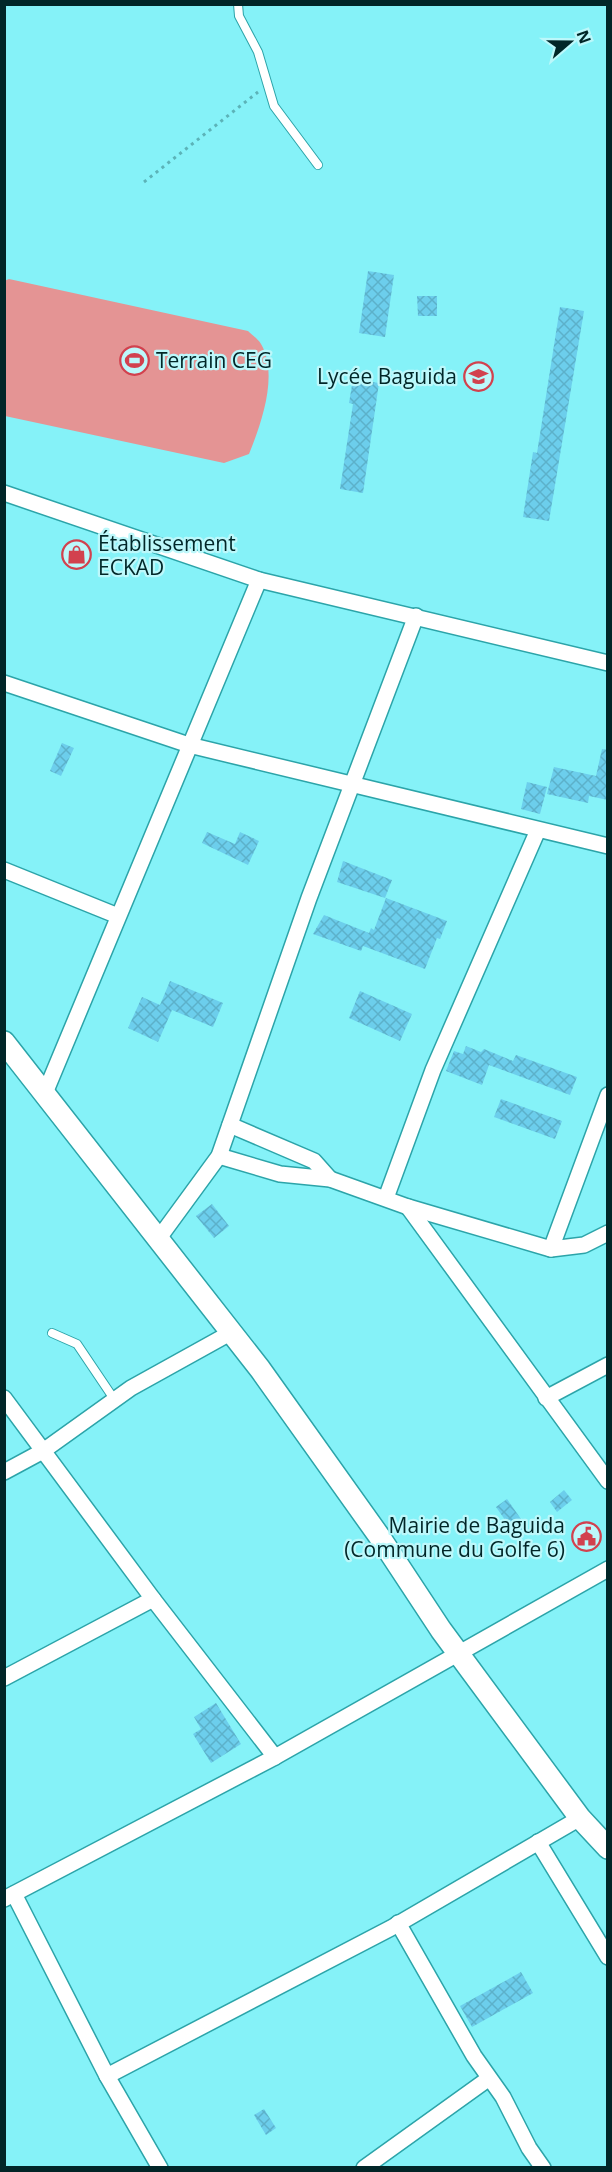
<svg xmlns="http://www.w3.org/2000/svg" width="612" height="2172" font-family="'Open Sans',sans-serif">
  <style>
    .green { fill: #e49494 }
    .building { fill: url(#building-cross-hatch) }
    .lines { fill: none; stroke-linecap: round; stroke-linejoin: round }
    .lane-casing { stroke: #2ca4a9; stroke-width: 10 }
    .street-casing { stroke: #2ca4a9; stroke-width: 18 }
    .secondary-casing { stroke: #2ca4a9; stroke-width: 24 }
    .path { stroke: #5cb3b8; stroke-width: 3; stroke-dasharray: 3 4.5; stroke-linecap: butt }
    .lane { stroke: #fff; stroke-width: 8 }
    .street { stroke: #fff; stroke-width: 15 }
    .secondary { stroke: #fff; stroke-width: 21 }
    .labels { text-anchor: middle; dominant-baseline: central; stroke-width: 4.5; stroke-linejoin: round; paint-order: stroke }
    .poi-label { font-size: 21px; fill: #012628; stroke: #bcf8fb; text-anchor: start }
  </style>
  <defs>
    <pattern id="building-cross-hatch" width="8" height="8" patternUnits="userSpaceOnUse" patternTransform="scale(1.5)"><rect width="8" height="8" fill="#6cceec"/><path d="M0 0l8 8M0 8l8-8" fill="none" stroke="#5cb1ca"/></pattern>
  </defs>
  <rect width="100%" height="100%" fill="#85f2f8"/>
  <path class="green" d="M9,279L248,331C252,335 258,339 261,344C279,375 261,424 249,454L224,463L5,416L4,281Z"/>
  <g class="building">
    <path d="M368,271L394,275L385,337L359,333Z"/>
    <path d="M417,296H437V316H418Z"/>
    <path d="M560,307L584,311L549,521L523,517L533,452L537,453Z"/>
    <path d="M353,379L379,383L363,493L340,489L353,404L349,403Z"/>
    <path d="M62,743L74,748L61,776L50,771Z"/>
    <path d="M602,749L608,750V800L589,796L588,803L547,794L554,767L596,776Z"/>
    <path d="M527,782L547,787L540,814L521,809Z"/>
    <path d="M207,832L235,844L240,832L259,841L248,865L202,843Z"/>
    <path d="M343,861L392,880L385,898L337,882Z"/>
    <path d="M386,898L447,921L440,939L437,938L425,969L363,946L361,951L313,934L324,915L369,933L371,928L374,930Z"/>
    <path d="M170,981L223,1003L213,1027L172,1010L158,1042L128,1028L142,997L160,1005Z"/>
    <path d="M360,991L412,1014L400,1041L349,1018Z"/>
    <path d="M466,1046L481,1052L484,1049L513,1061L516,1055L577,1077L570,1095L489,1065L482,1085L446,1071L454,1051L463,1054Z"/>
    <path d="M501,1099L562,1121L555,1139L494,1117Z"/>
    <path d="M212,1204L229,1226L214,1238L196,1216Z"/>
    <path d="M564,1490L572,1500L557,1512L550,1502Z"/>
    <path d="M507,1499L528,1529L517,1537L496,1507Z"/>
    <path d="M216,1703L241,1744L211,1763L193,1734L201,1729L194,1717Z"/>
    <path d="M521,1972L533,1993L472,2027L460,2006Z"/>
    <path d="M264,2109L276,2128L266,2135L254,2115Z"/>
  </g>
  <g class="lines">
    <defs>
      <g id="lane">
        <path d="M238,4L239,16L258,52L274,106L318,165"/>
        <path d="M52,1333L77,1344L114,1399"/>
      </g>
      <g id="street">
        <path d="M4,493L259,580L608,663"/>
        <path d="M4,683L189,745L608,846"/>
        <path d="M4,870L118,916"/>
        <path d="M45,1093L259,580"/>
        <path d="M230,1125L314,1161L330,1179"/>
        <path d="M219,1156L280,1174L330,1179L408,1207L551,1249L584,1245L608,1233"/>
        <path d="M386,1198L433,1070L538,830"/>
        <path d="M408,1207L608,1481"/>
        <path d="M159,1238L219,1156L309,898L416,616"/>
        <path d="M551,1249L608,1095"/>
        <path d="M4,1398L153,1599L275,1757"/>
        <path d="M546,1398L608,1365"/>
        <path d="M4,1472L43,1451L131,1388L232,1332"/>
        <path d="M4,1678L153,1599"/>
        <path d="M538,1842L608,1957"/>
        <path d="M14,1894L107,2076L160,2168"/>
        <path d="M4,1899L275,1757L608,1569"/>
        <path d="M398,1923L474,2056L503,2097L529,2148L543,2168"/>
        <path d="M107,2076L391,1928L580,1818"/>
        <path d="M364,2168L488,2079"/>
      </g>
      <path id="secondary" d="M4,1042L260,1369L379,1536L441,1630L580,1818L608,1848"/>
    </defs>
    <use href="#lane" class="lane-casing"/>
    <use href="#street" class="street-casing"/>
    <use href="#secondary" class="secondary-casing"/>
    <path class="path" d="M144,182L258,92"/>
    <use href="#lane" class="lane"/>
    <use href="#street" class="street"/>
    <use href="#secondary" class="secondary"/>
  </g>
  <defs>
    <symbol id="stadium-ring" viewBox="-11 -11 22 22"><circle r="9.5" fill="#bcf8fb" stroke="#d2414e" stroke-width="1.5"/><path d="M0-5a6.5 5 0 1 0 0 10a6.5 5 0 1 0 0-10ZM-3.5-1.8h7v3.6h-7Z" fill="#d2414e"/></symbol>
    <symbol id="school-ring" viewBox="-11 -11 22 22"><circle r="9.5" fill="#bcf8fb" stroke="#d2414e" stroke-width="1.5"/><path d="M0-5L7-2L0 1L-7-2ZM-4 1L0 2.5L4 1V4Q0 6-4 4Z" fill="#d2414e"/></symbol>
    <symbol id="shop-ring" viewBox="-11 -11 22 22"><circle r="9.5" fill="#bcf8fb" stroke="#d2414e" stroke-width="1.5"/><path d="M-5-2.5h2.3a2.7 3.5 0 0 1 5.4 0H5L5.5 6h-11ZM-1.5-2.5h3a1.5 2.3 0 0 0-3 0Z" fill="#d2414e"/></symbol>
    <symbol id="civic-ring" viewBox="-11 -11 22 22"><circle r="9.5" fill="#bcf8fb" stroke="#d2414e" stroke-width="1.5"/><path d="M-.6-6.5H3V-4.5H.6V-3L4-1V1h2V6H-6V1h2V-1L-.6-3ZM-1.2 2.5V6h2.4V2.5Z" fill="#d2414e"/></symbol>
  </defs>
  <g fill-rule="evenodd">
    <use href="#stadium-ring" x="118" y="344" width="33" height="33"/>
    <use href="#school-ring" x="462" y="360" width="33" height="33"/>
    <use href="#shop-ring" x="60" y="538" width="33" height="33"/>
    <use href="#civic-ring" x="570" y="1520" width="33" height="33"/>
  </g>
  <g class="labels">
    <g class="poi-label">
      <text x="156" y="360">Terrain CEG</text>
      <text x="457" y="376" text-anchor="end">Lycée Baguida</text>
      <text x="98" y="543">Établissement<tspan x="98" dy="24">ECKAD</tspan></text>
      <text x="565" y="1525" text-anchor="end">Mairie de Baguida<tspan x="565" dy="24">(Commune du Golfe 6)</tspan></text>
    </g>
  </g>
  <rect width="612" height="2172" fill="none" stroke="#012628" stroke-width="12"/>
  <g transform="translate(570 42) rotate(70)" stroke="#bcf8fb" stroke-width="4.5" paint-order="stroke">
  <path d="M0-4.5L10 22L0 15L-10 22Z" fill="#012628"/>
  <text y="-9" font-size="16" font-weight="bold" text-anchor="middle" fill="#012628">N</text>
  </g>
</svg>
